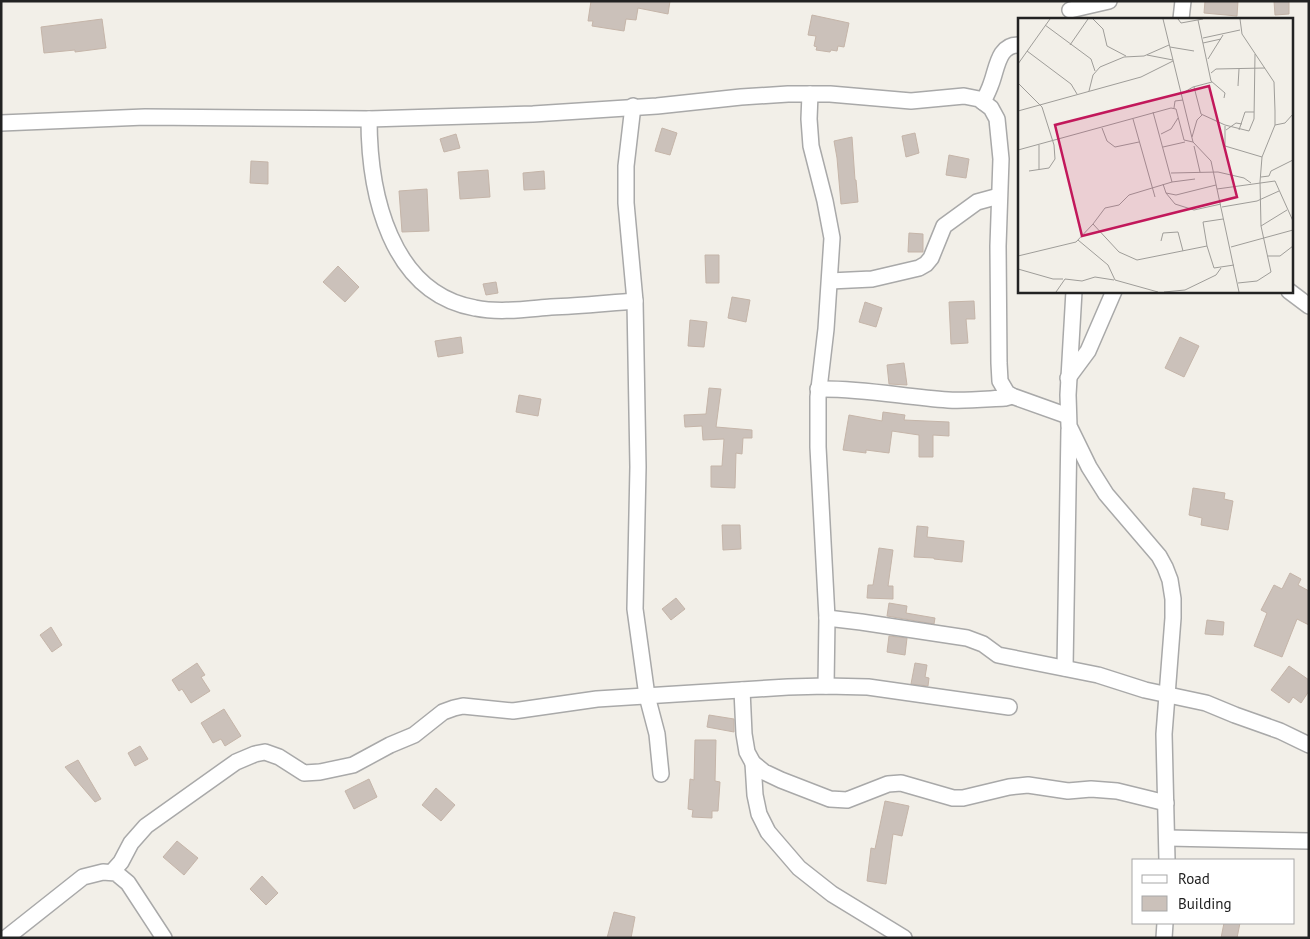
<svg xmlns="http://www.w3.org/2000/svg" width="1310" height="939" font-family="'PT Sans',sans-serif">
  <style>
    .building { fill: #cbc1ba; stroke: #c5b5a9 }
    .lines { fill: none; stroke-linecap: round; stroke-linejoin: round }
    .street-casing { stroke: #a9a9a9; stroke-width: 18 }
    .street { stroke: #fff; stroke-width: 15 }
    .inset-road { fill: none; stroke: #9f9d99; stroke-width: 1 }
    .view { fill: #c2185b; fill-opacity: 0.15; stroke: #c2185b; stroke-width: 2.5 }
    .inset-edge { fill: none; stroke: #222; stroke-width: 2.5 }
  </style>
  <rect width="100%" height="100%" fill="#f2efe8"/>
  <g class="building">
    <path d="M591,1H670L668,14L638,8L636,20L626,19L624,31L592,26L593,21H588Z"/>
    <path d="M1205,1H1238L1237,16L1204,13Z"/>
    <path d="M1274,1H1289V14L1275,15Z"/>
    <path d="M812,15L849,23L844,47L838,46L837,51L831,50L830,52L816,50L817,47L814,46L816,36L808,35Z"/>
    <path d="M102,19L106,48L75,52V50L44,53L41,27Z"/>
    <path d="M662,128L677,133L670,155L655,151Z"/>
    <path d="M915,133L919,153L906,157L902,136Z"/>
    <path d="M456,134L460,148L444,152L440,139Z"/>
    <path d="M852,137L855,180H856L858,202L841,204L837,158L834,141Z"/>
    <path d="M949,155L969,159L966,178L946,175Z"/>
    <path d="M251,161L268,162V184L250,183Z"/>
    <path d="M488,170L490,197L460,199L458,172Z"/>
    <path d="M544,171L545,189L524,190L523,173Z"/>
    <path d="M427,189L429,231L402,232L399,191Z"/>
    <path d="M909,233L923,234V252H908Z"/>
    <path d="M705,255H719V283H706Z"/>
    <path d="M338,266L359,287L345,302L323,282Z"/>
    <path d="M496,282L498,293L486,295L483,284Z"/>
    <path d="M732,297L750,300L746,322L728,318Z"/>
    <path d="M974,301L975,319H966L968,343L951,344L949,302Z"/>
    <path d="M865,302L882,308L876,327L859,322Z"/>
    <path d="M690,320L707,322L704,347L688,346Z"/>
    <path d="M461,337L463,353L438,357L435,341Z"/>
    <path d="M1180,337L1199,346L1184,377L1165,368Z"/>
    <path d="M904,363L907,385L889,384L887,365Z"/>
    <path d="M709,388L721,389L716,427L752,430V438H743L742,454L736,453L735,488L711,487V466H722L724,439L703,440L702,426L685,427L684,415L706,414Z"/>
    <path d="M519,395L541,399L538,416L516,412Z"/>
    <path d="M883,412L905,415L904,420L949,422V436L933,435V457H919V435L892,431L889,453L866,450V453L843,450L849,415L882,421Z"/>
    <path d="M1193,488L1225,493L1224,499L1233,501L1228,530L1201,525L1202,518L1189,515Z"/>
    <path d="M722,525H740L741,549L723,550Z"/>
    <path d="M917,526L928,527L927,537L964,541L962,562L934,559V558L914,557Z"/>
    <path d="M879,548L893,550L888,586H893V599L867,598L868,585H873Z"/>
    <path d="M1290,573L1301,579L1298,585L1309,591V625L1297,619L1282,657L1254,646L1267,613L1261,610L1274,585L1282,589Z"/>
    <path d="M676,598L685,609L671,620L662,609Z"/>
    <path d="M889,603L907,606L906,613L935,618L934,624L887,616Z"/>
    <path d="M1207,620L1224,622L1223,635L1205,634Z"/>
    <path d="M51,627L62,645L52,652L40,635Z"/>
    <path d="M889,636L907,638L905,655L887,652Z"/>
    <path d="M197,663L205,675L201,677L210,691L191,703L182,689L179,691L172,680Z"/>
    <path d="M915,663L927,665L925,677L929,678L928,686L911,684Z"/>
    <path d="M1289,666L1309,680V691L1301,703L1293,697L1289,703L1271,690Z"/>
    <path d="M224,709L241,736L225,746L221,739L213,743L201,723Z"/>
    <path d="M709,715L734,719V732L707,727Z"/>
    <path d="M695,740H716L715,781L720,782L718,811H712V818L692,817L693,810L688,809L690,779L694,780Z"/>
    <path d="M140,746L148,759L135,766L128,753Z"/>
    <path d="M78,760L101,799L95,802L65,767Z"/>
    <path d="M369,779L377,797L354,809L345,791Z"/>
    <path d="M436,788L455,805L441,821L422,805Z"/>
    <path d="M885,801L909,806L902,836L893,834L886,884L867,881L871,848L875,849Z"/>
    <path d="M177,841L198,858L184,875L163,857Z"/>
    <path d="M262,876L278,893L266,905L250,889Z"/>
    <path d="M614,912L635,917L631,938H607Z"/>
    <path d="M1224,923H1240L1237,938H1221Z"/>
  </g>
  <g class="lines">
    <defs>
      <g id="street">
        <path d="M1070,10L1109,1"/>
        <path d="M1181,19L1183,1"/>
        <path d="M810,94L809,119L811,146L825,201L832,238L826,329L818,397V447L827,618L826,686"/>
        <path d="M983,102C986,96 989,90 991,84C997,69 998,44 1019,45"/>
        <path d="M633,106L626,166V203L635,301L638,467L635,609L647,696L657,734L661,774"/>
        <path d="M369,119C369,193 390,293 475,308C500,313 526,309 551,307C579,306 607,303 635,301"/>
        <path d="M1,123L145,117L369,119L533,114L657,106L741,97L788,94H830L911,101L964,96L979,99L991,108L997,119L1001,159L998,246L999,363L1000,381L1007,393L1012,396L1068,416"/>
        <path d="M830,281L872,279L919,268L926,264L931,258L944,226L977,202L999,196"/>
        <path d="M1074,291L1068,395L1069,426L1089,467L1106,494L1159,556L1165,567L1170,580L1173,599V618L1164,734L1167,860"/>
        <path d="M1289,291L1309,306"/>
        <path d="M1068,378L1088,351L1114,291"/>
        <path d="M818,389C862,388 904,397 948,400C967,401 986,399 1005,398L1012,396"/>
        <path d="M827,618L861,622L967,638L983,644L998,655L1098,675L1145,690L1206,703L1235,715L1280,731L1309,745"/>
        <path d="M1065,668L1069,430"/>
        <path d="M742,690L744,734L747,752L753,763L764,772L781,780L830,799L847,800L888,784L901,783L953,798H963L1009,787L1028,785L1068,791L1091,789L1117,791L1166,803"/>
        <path d="M753,763L755,795L759,814L768,832L799,868L832,894L904,938"/>
        <path d="M1168,838L1309,841"/>
        <path d="M112,872L121,862L131,843L146,826L236,762L255,754L265,752L279,757L304,773L320,772L353,765L390,745L414,735L443,712L454,708L463,706L513,711L597,699L788,687L826,686L868,687L1009,707"/>
        <path d="M6,938L83,877L103,872L116,873L128,883L164,938"/>
        <path d="M1164,938L1165,923"/>
      </g>
    </defs>
    <use href="#street" class="street-casing"/>
    <use href="#street" class="street"/>
  </g>
  <g transform="translate(1018 18)">
    <rect width="275" height="275" fill="#f2efe8"/>
    <path class="inset-road" d="M75,1L85,11L89,28L108,38M145,1L175,124L193,143L221,274M160,1L163,5L185,1M180,2L193,63L207,75L206,80M27,7L73,41L77,53M185,20L222,12M185,25L203,21M52,27L70,1M152,29L176,33M9,33L53,66L59,76M129,37L155,42M190,41L205,17M0,46L32,1M193,55L198,51L247,50M0,65L24,89L36,127L37,141L31,150L11,153M220,68L221,51M176,69L183,96L207,107L231,113L236,101L237,36M71,73L75,57L82,49L106,39L126,38L151,27M163,76L175,69L194,64M156,90L157,83L165,82M0,93L123,59L155,43M135,94L154,164M115,101L137,179M257,107L267,105L275,96M207,108V128L244,139M84,110L89,123L97,129L121,124M208,112L218,105L224,106M221,112L227,94H236M143,116L153,111L160,100M174,119L179,102L184,97M176,128L182,154M145,129L167,124M0,132L153,90L158,91L166,122L175,124M21,152V127M153,155L200,154L226,160L233,165M243,159L251,158L253,153L275,142M145,166L148,175L158,177L198,167M199,171L257,163L275,203M148,175L157,186L176,192L203,186M204,189L239,183L261,173M205,201L185,204L189,228L196,250L216,247M75,206L87,190L101,187L111,177L154,164L177,161M243,208L269,192M60,222L90,247L97,262L140,274M143,223L145,215L160,214L165,233M213,229L275,212M0,238L58,224L75,206L101,234L119,242L189,228M250,238H262L275,228M0,251L35,261H45M220,265L239,263L253,254L243,208L242,164L244,139L257,107V93L256,64L224,16L222,1M38,274L47,261L64,263L77,259L96,262M146,274L167,272L198,257L203,250"/>
    <path class="view" d="M191,68L219,179L64,218L37,107Z"/>
    <rect width="275" height="275" class="inset-edge"/>
  </g>
  <rect width="1310" height="939" fill="none" stroke="#222222" stroke-width="5"/>
  <rect x="1132" y="859" width="162" height="65" fill="#ffffff" stroke="#a7a7a7"/>
  <rect x="1142" y="875" width="25" height="8" fill="#ffffff" stroke="#a7a7a7"/>
  <text x="1178" y="884" font-size="15" fill="#222222">Road</text>
  <rect x="1142" y="896" width="25" height="15" fill="#cbc1ba" stroke="#a7a7a7"/>
  <text x="1178" y="909" font-size="15" fill="#222222">Building</text>
</svg>
